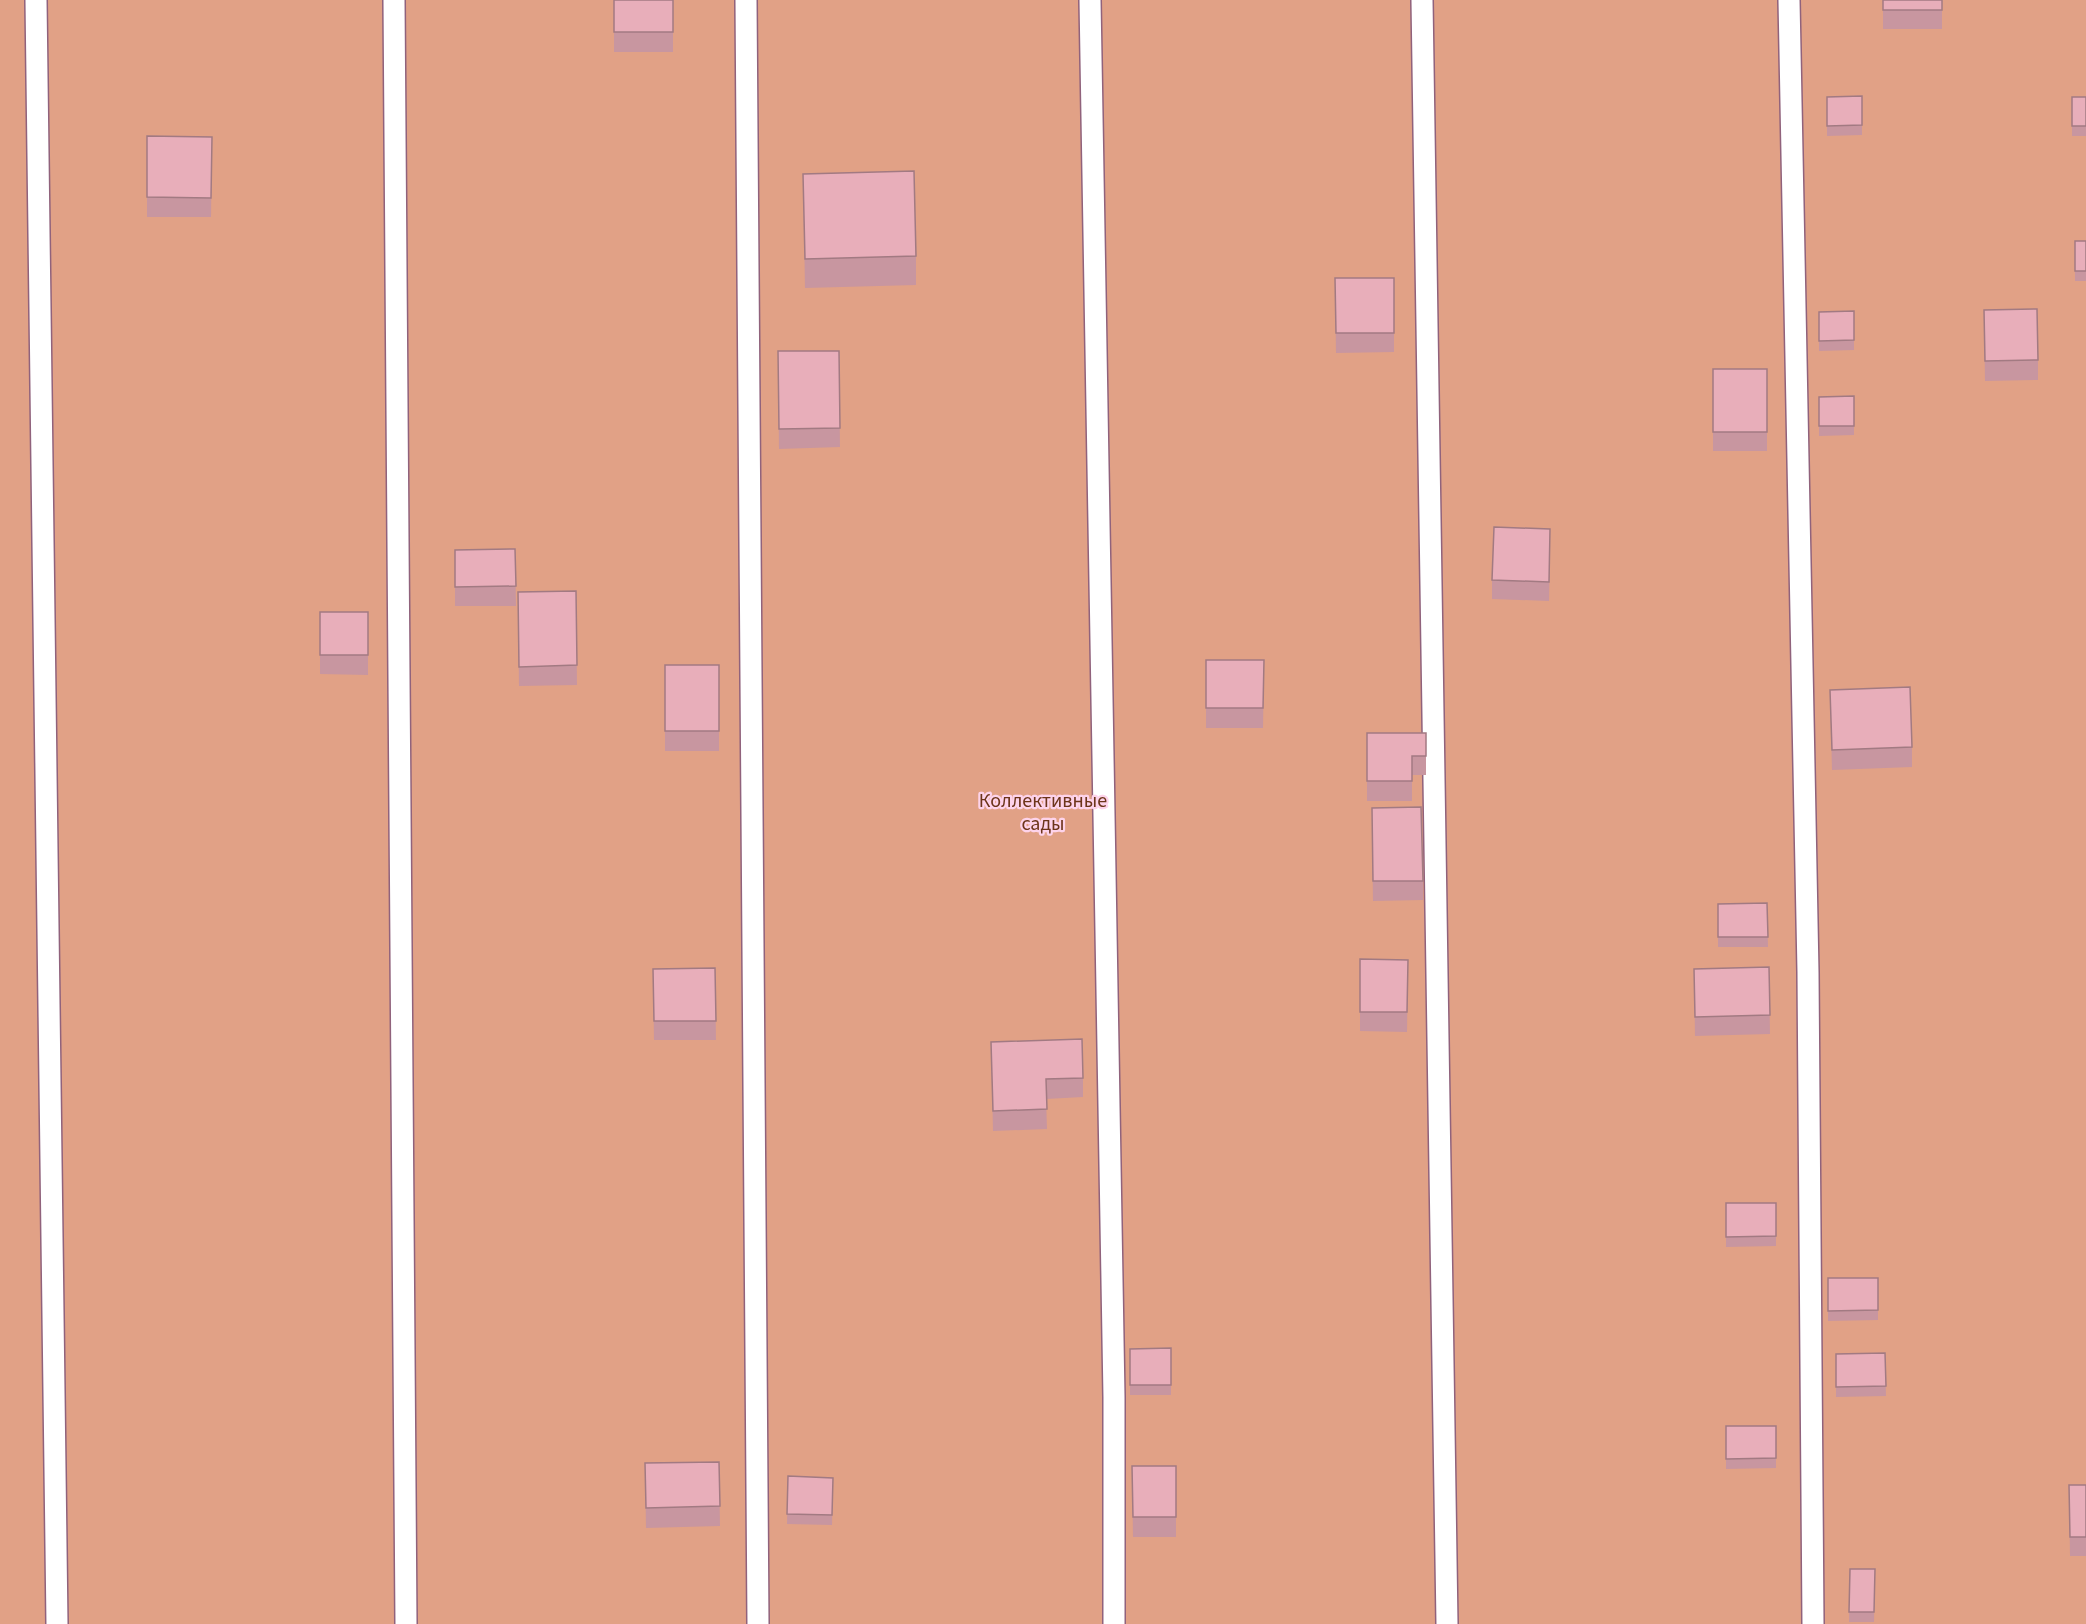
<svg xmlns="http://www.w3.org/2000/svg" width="2086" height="1624" font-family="'Source Sans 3',sans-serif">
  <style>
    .green { fill: #e1a186 }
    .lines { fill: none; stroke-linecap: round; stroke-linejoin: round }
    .lane-casing { stroke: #90627c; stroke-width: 24 }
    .lane { stroke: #fff; stroke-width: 21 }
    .wall { fill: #c896a0 }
    .building { fill: #e8aeba; stroke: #a27a82; stroke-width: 1.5 }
    .labels { text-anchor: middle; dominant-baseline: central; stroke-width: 4.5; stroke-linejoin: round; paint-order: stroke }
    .park-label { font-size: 20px; fill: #6c3419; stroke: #fdd3ea }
  </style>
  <rect width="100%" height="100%" fill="#fdd3ea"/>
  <rect class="green" x="0" y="0" width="2086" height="1624"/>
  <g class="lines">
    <defs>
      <g id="lane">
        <path d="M36,0L57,1624"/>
        <path d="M394,0L406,1624"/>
        <path d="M746,0L758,1624"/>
        <path d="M1090,0L1114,1397V1624"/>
        <path d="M1422,0L1447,1624"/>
        <path d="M1789,0L1808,972L1813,1624"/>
      </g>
    </defs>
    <use href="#lane" class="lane-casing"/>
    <use href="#lane" class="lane"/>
  </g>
  <g class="wall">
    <rect x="614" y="0" width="59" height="52"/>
    <rect x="1883" y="0" width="59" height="29"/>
    <path d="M1862,96V135L1827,136V97Z"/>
    <rect x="2072" y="97" width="14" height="39"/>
    <path d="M147,136L212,137L211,217H147Z"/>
    <path d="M803,174L916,256V285L805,288Z"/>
    <rect x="2075" y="241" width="11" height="40"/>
    <path d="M1335,278L1394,333V352L1336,353Z"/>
    <path d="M1984,310L2038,360V380L1985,381Z"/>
    <path d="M1819,312L1854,340V350L1819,351Z"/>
    <path d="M778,351H839L840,447L779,449Z"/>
    <rect x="1713" y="369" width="54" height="82"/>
    <path d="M1854,396V435L1819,436V397Z"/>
    <path d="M515,549L516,606H455V550Z"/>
    <path d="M1550,549L1549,601L1492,599V580Z"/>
    <path d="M576,591L577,685L519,686L518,592Z"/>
    <path d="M320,612H368V675L320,674Z"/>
    <path d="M1206,660L1264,661L1263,728H1206Z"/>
    <rect x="665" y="665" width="54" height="86"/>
    <path d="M1830,690L1912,747V767L1832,770Z"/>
    <path d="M1367,733H1426V775H1412V801H1367Z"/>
    <path d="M1372,827L1423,881V900L1373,901Z"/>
    <path d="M1767,903L1768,947H1718V904Z"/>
    <path d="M1360,959L1408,960L1407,1032L1360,1031Z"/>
    <path d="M1769,967L1770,1034L1695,1036L1694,969Z"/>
    <path d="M715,968L716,1040H654L653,969Z"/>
    <path d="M991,1042L1083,1078V1097L1046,1099L1047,1129L993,1131Z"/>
    <path d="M1726,1203H1776V1246L1726,1247Z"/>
    <path d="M1828,1278H1878V1320L1828,1321Z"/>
    <path d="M1171,1348V1395H1130V1349Z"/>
    <path d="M1885,1353L1886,1396L1836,1397V1354Z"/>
    <path d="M1726,1426H1776V1468L1726,1469Z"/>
    <path d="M719,1462L720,1526L646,1528L645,1463Z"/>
    <path d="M1132,1466H1176V1537H1133Z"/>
    <path d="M788,1476L833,1478L832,1525L787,1524Z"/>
    <path d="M2069,1485H2086V1556H2070Z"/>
    <path d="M1850,1569H1875L1874,1622H1849Z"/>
  </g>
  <g class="building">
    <rect x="614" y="0" width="59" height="32"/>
    <rect x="1883" y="0" width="59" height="10"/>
    <path d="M1862,96V125L1827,126V97Z"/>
    <rect x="2072" y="97" width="14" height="29"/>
    <path d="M147,136L212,137L211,198L147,197Z"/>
    <path d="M914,171L916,256L805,259L803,174Z"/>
    <rect x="2075" y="241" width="11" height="30"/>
    <path d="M1335,278H1394V333H1336Z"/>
    <path d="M2037,309L2038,360L1985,361L1984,310Z"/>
    <path d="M1854,311V340L1819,341V312Z"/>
    <path d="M778,351H839L840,428L779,429Z"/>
    <rect x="1713" y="369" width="54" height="63"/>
    <path d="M1854,396V426H1819V397Z"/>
    <path d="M1494,527L1550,529L1549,582L1492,580Z"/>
    <path d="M515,549L516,586L455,587V550Z"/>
    <path d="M576,591L577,665L519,667L518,592Z"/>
    <rect x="320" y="612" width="48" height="43"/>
    <path d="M1206,660H1264L1263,708H1206Z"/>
    <rect x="665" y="665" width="54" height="66"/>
    <path d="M1910,687L1912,747L1832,750L1830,690Z"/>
    <path d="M1367,733H1426V756H1412V781H1367Z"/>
    <path d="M1421,807L1423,881H1373L1372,808Z"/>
    <path d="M1767,903L1768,937H1718V904Z"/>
    <path d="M1360,959L1408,960L1407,1012H1360Z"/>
    <path d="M1769,967L1770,1015L1695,1017L1694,969Z"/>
    <path d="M715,968L716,1021H654L653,969Z"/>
    <path d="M1082,1039L1083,1078L1046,1079L1047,1109L993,1111L991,1042Z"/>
    <path d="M1726,1203H1776V1236L1726,1237Z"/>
    <path d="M1828,1278H1878V1310L1828,1311Z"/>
    <path d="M1171,1348V1385H1130V1349Z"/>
    <path d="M1885,1353L1886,1386L1836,1387V1354Z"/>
    <path d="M1726,1426H1776V1458L1726,1459Z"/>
    <path d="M719,1462L720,1506L646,1508L645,1463Z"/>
    <path d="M1132,1466H1176V1517H1133Z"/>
    <path d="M788,1476L833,1478L832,1515L787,1514Z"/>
    <path d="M2069,1485H2086V1537H2070Z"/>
    <path d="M1850,1569H1875L1874,1612H1849Z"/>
  </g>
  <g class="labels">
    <g class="park-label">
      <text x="1043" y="801">Коллективные<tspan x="1043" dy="23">сады</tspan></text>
    </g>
  </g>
</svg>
